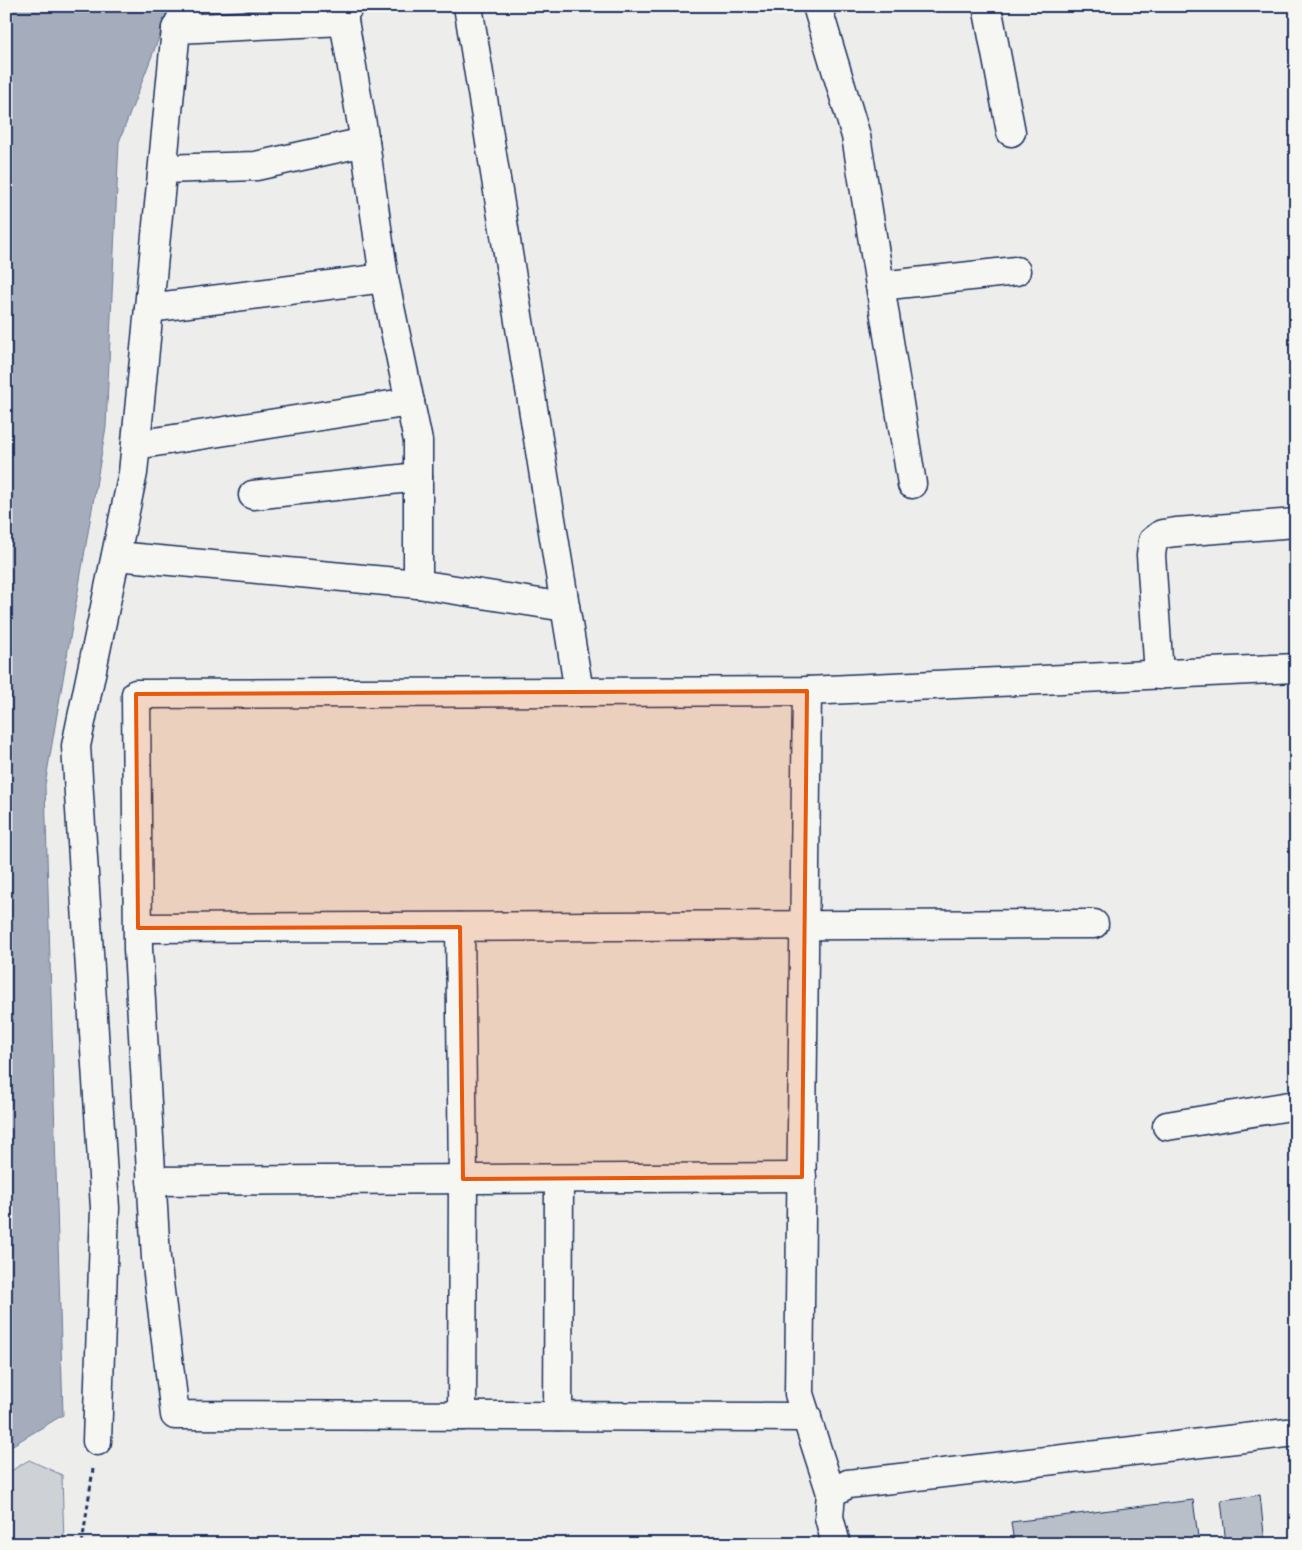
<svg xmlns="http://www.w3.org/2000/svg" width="1302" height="1550" font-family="'Playpen Sans',sans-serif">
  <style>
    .green { fill: #ced2d7; stroke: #74809a }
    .water { fill: #a5acbc; stroke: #6e7a96 }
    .building { fill: #b9bfc8; stroke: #1b2f5e }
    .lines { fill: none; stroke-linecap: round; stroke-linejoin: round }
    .minor-casing { stroke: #1b2f5e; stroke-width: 31 }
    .path { stroke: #1b2f5e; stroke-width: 3; stroke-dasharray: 5 4; stroke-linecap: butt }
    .minor { stroke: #f6f6f2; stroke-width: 28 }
    .marked { fill: #e8590c; fill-opacity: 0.2; stroke: #e8590c; stroke-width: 4; stroke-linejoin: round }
  </style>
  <rect width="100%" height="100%" fill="#edeeec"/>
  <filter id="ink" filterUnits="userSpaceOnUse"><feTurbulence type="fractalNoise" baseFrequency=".02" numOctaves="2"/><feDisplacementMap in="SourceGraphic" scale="10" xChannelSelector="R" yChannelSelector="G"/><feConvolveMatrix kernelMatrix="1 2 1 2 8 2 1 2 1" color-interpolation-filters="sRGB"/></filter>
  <g filter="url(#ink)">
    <path class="green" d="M29,1460L62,1475L64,1544H6V1474Z"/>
    <path class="water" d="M6,6H171L119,142L106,427L45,785L63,1415L6,1449Z"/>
    <g class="building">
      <path d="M1260,1495L1265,1544H1226L1221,1500Z"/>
      <path d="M1193,1500L1199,1544H1014L1011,1522Z"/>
    </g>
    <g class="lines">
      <defs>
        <g id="minor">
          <path d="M349,6L343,15L365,142L384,278L418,441V584"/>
          <path d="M468,6L579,692"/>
          <path d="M817,6L856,136L912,484"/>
          <path d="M987,6L1011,132"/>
          <path d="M176,29L344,21"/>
          <path d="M163,169L256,166L365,142"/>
          <path d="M880,286L1016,271"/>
          <path d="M149,308L384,278"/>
          <path d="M136,445L410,402"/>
          <path d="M253,495L418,477"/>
          <path d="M116,556L418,584L565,607"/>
          <path d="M1159,675L1151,555L1153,541L1162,534L1176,532L1296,523"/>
          <path d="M807,691L799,1394L831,1493"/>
          <path d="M460,927L463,1179L462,1416"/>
          <path d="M138,928L1094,924"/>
          <path d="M1167,1126L1296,1105"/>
          <path d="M151,1181L802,1177"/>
          <path d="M558,1416L559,1179"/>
          <path d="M807,1417L175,1415L156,1258L138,949L136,694L807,691L1296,668"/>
          <path d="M97,1441L105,1208L76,746L133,473L176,29L187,6"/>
          <path d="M836,1544L829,1517L831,1493L848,1484L1296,1432"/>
        </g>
      </defs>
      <use href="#minor" class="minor-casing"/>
      <path class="path" d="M82,1544L93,1469"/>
      <use href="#minor" class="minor"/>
    </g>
  </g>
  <path class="marked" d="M807,691L802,1177L463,1179L460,927L138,928L136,694Z"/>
  <rect width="1302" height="1550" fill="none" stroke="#f6f6f2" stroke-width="25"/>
  <rect x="12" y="12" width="1277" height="1525" fill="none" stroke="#1b2f5e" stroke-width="2" filter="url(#ink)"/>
</svg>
